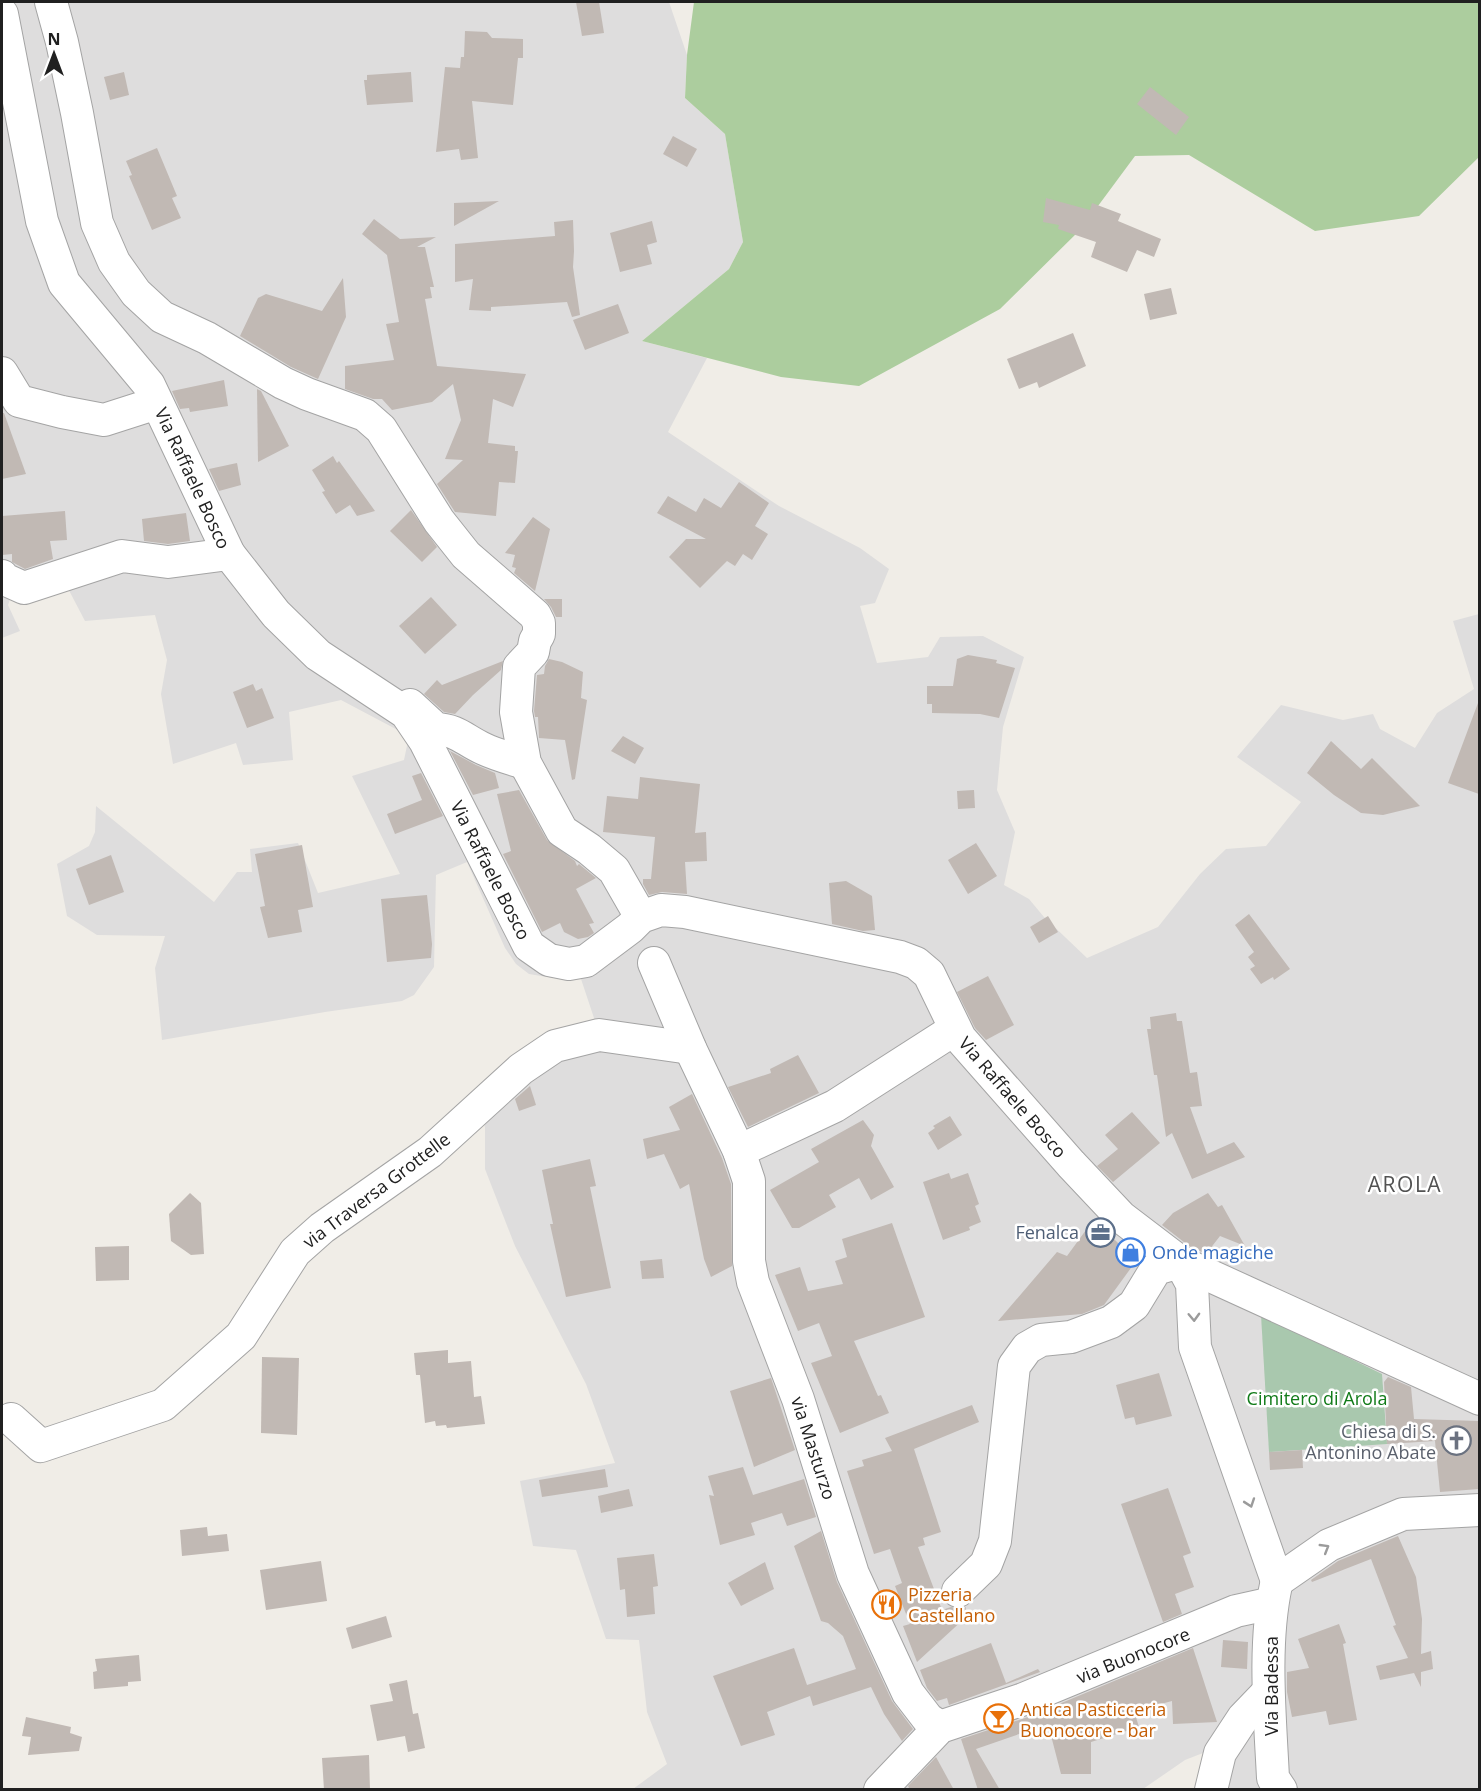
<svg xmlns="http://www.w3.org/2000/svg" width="1481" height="1791" font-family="'Open Sans',sans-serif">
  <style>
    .residential { fill: #dedddd }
    .forest { fill: #accd9e }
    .cemetery { fill: #a9c8ae }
    .building { fill: #c1b9b4 }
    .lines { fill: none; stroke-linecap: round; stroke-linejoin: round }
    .minor-casing { stroke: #a4a4a4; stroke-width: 34 }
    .minor { stroke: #fff; stroke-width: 32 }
    .oneway { stroke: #9b9b9b }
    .labels { text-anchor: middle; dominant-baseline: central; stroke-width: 5; stroke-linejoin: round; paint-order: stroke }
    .street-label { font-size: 18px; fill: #202020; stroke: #fff }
    .service-label { font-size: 18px; fill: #4e5e75; stroke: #fff; text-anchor: end }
    .shop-label { font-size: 18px; fill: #366cbe; stroke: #fff; text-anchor: start }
    .park-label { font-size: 18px; fill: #117b19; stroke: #fff }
    .worship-label { font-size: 18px; fill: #5b616d; stroke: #fff; text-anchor: end }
    .food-label { font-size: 18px; fill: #c56008; stroke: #fff; text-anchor: start }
    .quarter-label { font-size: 21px; letter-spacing: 1.5px; fill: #535353; stroke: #fff }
  </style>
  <rect width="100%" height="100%" fill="#f0ede7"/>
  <path class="residential" d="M2,2H669L687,55L685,98L725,134L743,242L729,269L642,341L707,358L668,432L779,506L860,548L889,569L875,603L860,606L877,663L928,657L940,637L983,636L1024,657L1003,727L997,790L1015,832L1004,885L1029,899L1044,917L1087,958L1158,927L1200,874L1226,849L1266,846L1301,802L1237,757L1281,705L1343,720L1373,714L1380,729L1415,748L1437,713L1474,689L1453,621L1479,614V1789H1200L1213,1762L1203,1753L1185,1760L1143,1789H633L667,1764L647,1712L639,1640L606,1639L576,1550L533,1546L520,1481L615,1463L586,1384L515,1246L485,1169V1128L479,1090L598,1030L581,979L553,978L529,974L516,964L505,948L467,862L436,875L434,967L414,995L402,1001L325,1012L162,1040L155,968L165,936L97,935L67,916L57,864L89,846L95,832L96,806L214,902L237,872H252L250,849L298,843L318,893L400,874L352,776L404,760L409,736L341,700L289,712L293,760L243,765L236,743L173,764L161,694L167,660L155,615L85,621L62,577L13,591L8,605L20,631L2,638Z"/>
  <path class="forest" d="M694,2H1479V157L1419,216L1315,231L1189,155L1135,156L1081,229L1000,309L859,386L781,377L642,341L729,269L743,242L725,134L685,98L687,55Z"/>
  <path class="cemetery" d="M1261,1315L1382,1374L1387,1444L1269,1452Z"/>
  <g class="building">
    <path d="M576,2H599L604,33L582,36Z"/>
    <path d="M465,31L487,32L492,38L523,39V58H518L513,105L472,101L478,158L461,160L459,149L436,152L445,67L460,68L461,57H464Z"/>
    <path d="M124,72L129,95L110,100L104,77Z"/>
    <path d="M411,72L413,102L367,105L364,80H367V75Z"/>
    <path d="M1150,87L1189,117L1176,135L1137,104Z"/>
    <path d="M673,136L697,149L687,167L663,154Z"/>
    <path d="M157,148L177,196L172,198L181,218L152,230L129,176L132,175L126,161Z"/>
    <path d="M1046,198L1090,210L1092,203L1121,214L1118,221L1161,239L1154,257L1137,250L1127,272L1091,257L1096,242L1058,229L1059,225L1043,222Z"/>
    <path d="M499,201L454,226V203Z"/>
    <path d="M374,219L400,239L436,237L417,247H425L434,287H430L432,298L425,299L437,366L526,374L513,407L493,399L488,443L515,446V451H518L515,483L499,482L496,516L455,512L437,484L463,460L445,459L461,420L453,384L432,402L392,410L382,399H373L345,389V366L394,360L386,324L399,322L387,255L362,234Z"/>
    <path d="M573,220L574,251L573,267L580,315L572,317L567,302L491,307V311L469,310L473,279L455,282V244L555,236L554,222Z"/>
    <path d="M652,221L657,242L647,245L652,264L620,272L610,233Z"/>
    <path d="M343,278L346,317L318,379L291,367L240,336L258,298L266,294L322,311Z"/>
    <path d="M1171,288L1177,314L1150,320L1144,294Z"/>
    <path d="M618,304L629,333L585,350L573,320Z"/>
    <path d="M1073,333L1086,366L1039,388L1037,382L1019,389L1007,359Z"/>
    <path d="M224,380L228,406L190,412L189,408L180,409L172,391Z"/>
    <path d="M257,389L261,391L289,446L258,462Z"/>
    <path d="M2,413H4L26,474L2,479Z"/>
    <path d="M333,456L337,463L339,461L375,511L357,516L350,505L336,514L322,492L325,491L312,470Z"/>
    <path d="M237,463L241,485L219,491L209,469Z"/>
    <path d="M739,482L769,503L755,526L768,534L752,560L743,554L735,566L727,561L700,588L669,557L686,539H706L657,513L668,496L696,512L704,498L721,508Z"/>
    <path d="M411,510L437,547L422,562L390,531Z"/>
    <path d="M65,511L67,540L50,541L53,559L25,569L12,562V554L2,555V516Z"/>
    <path d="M186,513L190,541L168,544L144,541L142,519Z"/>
    <path d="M533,517L550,529L535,591L514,573L516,568L512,567L515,555L505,553Z"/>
    <path d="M431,597L457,625L425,654L399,626Z"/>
    <path d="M544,599H562V617H556L551,607Z"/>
    <path d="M968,655L997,660L996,663L1015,668L999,718L980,714L932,713V704H927V686H953L957,659Z"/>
    <path d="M549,659L562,662L583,672L581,698L587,700L575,779L572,780L565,740L539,738L538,717H535L534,711L537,675L544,674L545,666Z"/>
    <path d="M503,661L501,670L473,695L455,714L444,712L424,694L437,680L442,685Z"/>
    <path d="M253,684L256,691L262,688L274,718L247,728L233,692Z"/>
    <path d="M1478,703H1479V794L1448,783Z"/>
    <path d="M623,736L644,748L635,764L611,751Z"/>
    <path d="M1331,741L1361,769L1372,758L1420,806L1383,815L1361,813L1334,795L1307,773Z"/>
    <path d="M450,751L476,765L495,773L499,788L473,795Z"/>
    <path d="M421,773L443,816L395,834L387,814L422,800L412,776Z"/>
    <path d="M640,777L700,784L695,833L706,832L707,861L685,862L687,894L662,892L649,895L643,884V879H651L655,837L603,832L607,796L638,799Z"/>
    <path d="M519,790L547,840L575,861L577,866L579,864L596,878L576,889L594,923L589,924L594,933L588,937L578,939L564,932L560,923L542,932L503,854L511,851L497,794Z"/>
    <path d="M974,790L975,808L958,809L957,791Z"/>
    <path d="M976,843L997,876L968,894L948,860Z"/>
    <path d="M302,845L313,907L298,910L302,932L268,938L260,907L265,906L255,854Z"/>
    <path d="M111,855L124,892L89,905L76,869Z"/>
    <path d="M846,881L872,896L875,930L863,931L832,924L829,883Z"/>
    <path d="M427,895L432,944L431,958L387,962L381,899Z"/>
    <path d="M1249,914L1290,969L1274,980L1273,977L1261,984L1250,969L1255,966L1248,957L1254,952L1235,925Z"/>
    <path d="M1048,916L1058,932L1039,943L1030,927Z"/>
    <path d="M988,976L1014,1025L986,1040L975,1028L957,992Z"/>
    <path d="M1176,1013L1177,1021H1182L1190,1073L1197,1072L1202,1106L1190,1107L1207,1154L1234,1142L1245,1157L1192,1179L1172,1133L1166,1137L1157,1075H1154L1147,1029H1151L1150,1017Z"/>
    <path d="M798,1055L819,1093L748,1127L728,1087L771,1073L770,1069Z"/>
    <path d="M530,1086L536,1105L519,1111L515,1099Z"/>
    <path d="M692,1094L722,1158L731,1184L732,1266L711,1277L704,1259L689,1184L680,1189L664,1154L647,1159L643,1139L680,1130L669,1107Z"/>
    <path d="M1132,1112L1160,1143L1113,1182L1097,1166L1118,1149L1105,1135Z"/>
    <path d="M950,1116L962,1135L938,1150L928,1133L935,1128L933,1126Z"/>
    <path d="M863,1120L874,1135L871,1146L894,1187L871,1200L859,1178L829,1195L836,1207L799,1228H792L770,1190L819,1162L811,1149Z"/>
    <path d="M590,1159L596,1186L590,1187L611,1288L566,1297L550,1224H553L542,1170Z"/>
    <path d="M949,1173L951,1179L968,1173L979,1204L975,1206L981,1222L969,1227L970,1230L943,1240L923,1182Z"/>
    <path d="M190,1193L201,1203L204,1254L191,1255L171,1241L169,1214Z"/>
    <path d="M1208,1193L1218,1207L1222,1205L1245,1246L1220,1236L1206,1254L1189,1246L1162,1225L1173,1213Z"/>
    <path d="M1094,1219L1136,1261L1104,1305L1082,1314L998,1321L1057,1252L1067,1256Z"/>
    <path d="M892,1223L925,1317L854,1341L878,1396L881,1395L889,1413L840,1433L811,1363L832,1356L819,1323L798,1331L775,1275L800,1267L808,1291L843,1284L835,1261L847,1257L842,1239Z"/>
    <path d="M129,1246V1280L96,1281L95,1247Z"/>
    <path d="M662,1259L664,1278L642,1279L640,1261Z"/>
    <path d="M448,1350V1363L471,1361L474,1397L481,1396L485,1424L447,1428L446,1425L436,1426L435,1421L425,1423L420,1375H416L414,1353Z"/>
    <path d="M262,1357L299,1358L297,1435L261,1433Z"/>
    <path d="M1159,1373L1172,1416L1136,1425L1134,1417L1125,1419L1116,1385Z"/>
    <path d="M1388,1377L1411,1387L1414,1419L1479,1421V1489L1440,1492L1435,1441L1387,1444L1384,1382Z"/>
    <path d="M771,1378L795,1450L754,1467L730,1391Z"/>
    <path d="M972,1405L979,1422L914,1449L941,1532L923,1538L925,1545L918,1547L942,1610L951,1607L962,1609L966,1607L965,1618L917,1662L903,1626L910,1624L895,1586L902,1583L890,1549L874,1554L847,1471L864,1466L862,1460L892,1451L885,1438Z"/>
    <path d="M1302,1450L1303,1468L1270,1470L1269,1452Z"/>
    <path d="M743,1467L753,1495L804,1479L816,1517L787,1526L782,1513L751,1523L755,1535L720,1545L709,1495L714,1496L708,1476Z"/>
    <path d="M605,1469L608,1487L542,1497L539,1480Z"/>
    <path d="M1168,1488L1191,1553L1183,1556L1194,1587L1175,1594L1182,1614L1163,1622L1121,1504Z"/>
    <path d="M629,1489L633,1506L601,1513L598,1496Z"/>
    <path d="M207,1527L208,1536L227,1534L229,1551L182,1556L180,1530Z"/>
    <path d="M821,1531L837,1582L892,1701L913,1729L902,1741L884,1714L871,1687L813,1706L810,1696L767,1712L775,1735L741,1746L713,1676L794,1648L807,1685L856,1669L843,1636L828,1623L821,1621L794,1546Z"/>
    <path d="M1398,1536L1416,1577L1422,1619L1421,1654L1431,1651L1433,1669L1421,1672V1687L1414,1673L1380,1680L1376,1666L1408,1658L1393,1626L1396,1625L1371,1559L1312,1582L1311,1580L1338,1561Z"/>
    <path d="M654,1554L658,1586L653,1587L655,1614L627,1617L625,1589L620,1590L617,1558Z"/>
    <path d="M321,1561L327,1601L266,1610L260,1570Z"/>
    <path d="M765,1562L774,1589L741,1606L728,1583Z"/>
    <path d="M386,1616L392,1637L352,1649L346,1628Z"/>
    <path d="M1339,1624L1346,1643L1343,1644L1357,1720L1329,1725L1326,1711L1292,1717L1287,1692V1672L1309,1668L1298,1639Z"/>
    <path d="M1223,1640L1248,1642L1247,1669L1221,1667Z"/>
    <path d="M991,1643L1006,1683L1038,1669L1040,1672L949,1705L947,1698L937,1701L927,1688L920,1670Z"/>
    <path d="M1193,1648L1217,1722L1173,1724L1172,1701L1134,1711L1139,1727L1091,1742V1774H1061L1048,1724L976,1749L1000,1790H978L961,1739L1028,1717Z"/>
    <path d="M139,1655L141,1681L128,1682V1686L94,1689L93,1672L97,1671L95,1659Z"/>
    <path d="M407,1680L413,1714L418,1713L425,1748L408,1752L405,1736L377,1741L370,1705L393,1701L389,1684Z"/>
    <path d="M26,1717L71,1727L70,1733L82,1737L79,1751L28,1755L31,1737L22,1736Z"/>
    <path d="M369,1755L370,1790H324L322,1758Z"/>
    <path d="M936,1757L954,1790H910L908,1786Z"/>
  </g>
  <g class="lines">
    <defs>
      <g id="minor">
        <path d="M51,2L62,42L77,113L97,223L114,262L136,293L162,317L207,338L283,383L307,394L365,415L381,429L439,521L466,555L535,615L539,623V634L535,641L533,652L519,667L516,712L525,763L562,831L589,849L614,870L641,917"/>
        <path d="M2,14L42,221L64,283L149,385L229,554L276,614L318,655L406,713L425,741L529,946L549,960L569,964L586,961L630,928L641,917L661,910L685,912L900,957L916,963L929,974L960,1038L1071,1164L1121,1217L1180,1262L1480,1399"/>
        <path d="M2,373L19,401L62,412L104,420L157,403"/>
        <path d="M2,576L4,579L24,588L122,556L168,562L229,554"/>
        <path d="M410,705L436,729C458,730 464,740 484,749C497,755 511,759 525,763"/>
        <path d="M654,963L690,1048L739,1151L749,1181V1261L753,1282L798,1399L853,1574L908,1693L928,1719L940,1727"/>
        <path d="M739,1151L835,1106L955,1029"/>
        <path d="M11,1419L41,1446L163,1405L241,1336L295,1252L322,1228L430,1152L521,1069L555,1046L599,1035L690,1048"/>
        <path d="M1277,1581L1329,1545L1403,1514L1480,1510"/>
        <path d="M1276,1585C1263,1645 1270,1716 1273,1778L1281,1790"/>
        <path d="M958,1591L986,1564L995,1541L1014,1366L1027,1348L1041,1340L1071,1337L1111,1322L1134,1305L1156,1269L1180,1262L1192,1284L1195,1347L1277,1581"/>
        <path d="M880,1790L940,1727L1021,1700L1236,1611L1272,1603"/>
        <path d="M1211,1790L1220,1753L1243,1718L1268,1692"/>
      </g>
    </defs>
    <use href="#minor" class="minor-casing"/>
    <use href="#minor" class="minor"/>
  </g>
  <defs><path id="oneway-chevron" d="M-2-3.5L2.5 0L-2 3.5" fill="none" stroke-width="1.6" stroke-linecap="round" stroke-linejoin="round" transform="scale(1.5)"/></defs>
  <g class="oneway">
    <use href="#oneway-chevron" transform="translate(1194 1317) rotate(88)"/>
    <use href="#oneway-chevron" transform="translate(1250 1503) rotate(71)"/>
    <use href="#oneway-chevron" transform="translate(1325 1548) rotate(-31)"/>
  </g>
  <defs>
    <symbol id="office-ring" viewBox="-11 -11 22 22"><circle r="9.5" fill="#fff" stroke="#5c6f8a" stroke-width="1.5"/><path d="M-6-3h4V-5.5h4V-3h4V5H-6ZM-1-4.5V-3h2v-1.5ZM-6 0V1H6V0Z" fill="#5c6f8a"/></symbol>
    <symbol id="shop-ring" viewBox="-11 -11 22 22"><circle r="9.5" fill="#fff" stroke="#3f7fe0" stroke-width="1.5"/><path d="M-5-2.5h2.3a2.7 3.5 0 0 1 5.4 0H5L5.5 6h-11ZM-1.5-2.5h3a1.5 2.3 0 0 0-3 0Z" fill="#3f7fe0"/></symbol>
    <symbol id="church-ring" viewBox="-11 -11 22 22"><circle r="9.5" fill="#fff" stroke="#6b7280" stroke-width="1.5"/><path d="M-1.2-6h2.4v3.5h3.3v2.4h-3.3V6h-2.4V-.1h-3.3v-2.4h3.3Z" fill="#6b7280"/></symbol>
    <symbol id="restaurant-ring" viewBox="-11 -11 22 22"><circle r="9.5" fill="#fff" stroke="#e8710a" stroke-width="1.5"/><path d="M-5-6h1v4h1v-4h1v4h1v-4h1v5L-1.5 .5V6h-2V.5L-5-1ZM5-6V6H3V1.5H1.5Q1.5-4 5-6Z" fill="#e8710a"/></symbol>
    <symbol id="bar-ring" viewBox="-11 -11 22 22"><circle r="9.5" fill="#fff" stroke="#e8710a" stroke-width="1.5"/><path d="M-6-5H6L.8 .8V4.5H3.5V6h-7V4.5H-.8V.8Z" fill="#e8710a"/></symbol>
  </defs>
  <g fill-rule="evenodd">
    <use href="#office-ring" x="1084" y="1216" width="33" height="33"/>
    <use href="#shop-ring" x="1114" y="1236" width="33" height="33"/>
    <use href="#church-ring" x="1440" y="1424" width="33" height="33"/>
    <use href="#restaurant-ring" x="870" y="1588" width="33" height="33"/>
    <use href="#bar-ring" x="982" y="1702" width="33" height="33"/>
  </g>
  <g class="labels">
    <g class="street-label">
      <text transform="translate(193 478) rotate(65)">Via Raffaele Bosco</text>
      <text transform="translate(491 870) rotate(63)">Via Raffaele Bosco</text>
      <text transform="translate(1013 1097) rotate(49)">Via Raffaele Bosco</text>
      <text transform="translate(376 1190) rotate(-37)">via Traversa Grottelle</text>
      <text transform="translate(814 1448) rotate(72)">via Masturzo</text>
      <text transform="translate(1133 1655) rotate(-22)">via Buonocore</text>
      <text transform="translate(1271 1686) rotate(-90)">Via Badessa</text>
    </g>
    <g class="service-label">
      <text x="1079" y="1232">Fenalca</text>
    </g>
    <g class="shop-label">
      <text x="1152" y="1252">Onde magiche</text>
    </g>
    <g class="park-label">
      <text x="1317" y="1398">Cimitero di Arola</text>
    </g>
    <g class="worship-label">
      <text x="1436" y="1431">Chiesa di S.<tspan x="1436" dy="21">Antonino Abate</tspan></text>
    </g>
    <g class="food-label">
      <text x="908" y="1594">Pizzeria<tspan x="908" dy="21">Castellano</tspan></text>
      <text x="1020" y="1709">Antica Pasticceria<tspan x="1020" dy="21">Buonocore - bar</tspan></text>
    </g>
    <g class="quarter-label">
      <text x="1405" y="1184">AROLA</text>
    </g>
  </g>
  <rect width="1481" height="1791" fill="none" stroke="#202020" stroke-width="6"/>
  <g transform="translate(54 54)" stroke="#ffffff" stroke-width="4.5" paint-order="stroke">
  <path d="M0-4.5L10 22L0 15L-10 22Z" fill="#202020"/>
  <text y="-9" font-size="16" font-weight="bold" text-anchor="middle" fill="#202020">N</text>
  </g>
</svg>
